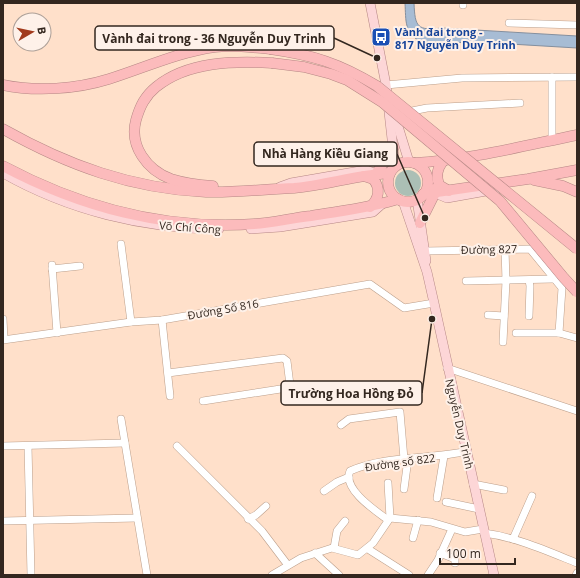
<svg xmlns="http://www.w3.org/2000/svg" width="580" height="578" font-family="'Open Sans',sans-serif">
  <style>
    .green { fill: #abbfb5 }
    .water { fill: #a7bcd4; stroke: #848f9e }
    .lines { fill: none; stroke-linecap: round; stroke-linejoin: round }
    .minor-casing { stroke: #bc9f8b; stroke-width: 8 }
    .major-casing { stroke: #b68785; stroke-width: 10 }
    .highway-casing { stroke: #b68785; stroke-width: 11 }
    .minor { stroke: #fff; stroke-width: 7 }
    .major { stroke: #fdd6d7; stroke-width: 9 }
    .highway { stroke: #fcbbbc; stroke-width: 10 }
    .highway-bridge-casing { stroke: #b68785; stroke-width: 11; stroke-linecap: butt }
    .highway-bridge { stroke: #fcbbbc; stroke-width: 10 }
    .labels { text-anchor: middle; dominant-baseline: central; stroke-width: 4; stroke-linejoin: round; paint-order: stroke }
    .transit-label { font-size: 11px; font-weight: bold; fill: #164399; stroke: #fef1e9; text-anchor: start }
    .street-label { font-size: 11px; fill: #33271f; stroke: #fef1e9 }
    .leader { fill: none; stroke: #33271f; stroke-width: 1.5 }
    .callout-dot { fill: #33271f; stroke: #fef1e9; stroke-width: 1.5 }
    .callout { fill: #fef1e9; stroke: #33271f; stroke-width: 1.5 }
    .callout-label { font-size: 12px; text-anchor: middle; font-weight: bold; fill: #33271f }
  </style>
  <rect width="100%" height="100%" fill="#ffe0ca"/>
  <circle class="green" cx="408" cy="183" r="13"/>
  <path class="water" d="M405,3H414C415,27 417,31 442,28L577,36V48L493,43L422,42C404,34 406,21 405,3Z"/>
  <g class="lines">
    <defs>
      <g id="minor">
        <path d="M463,5V3"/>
        <path d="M509,23L577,25"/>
        <path d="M386,85L462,78L577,77"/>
        <path d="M407,112L427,108L520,103"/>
        <path d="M552,140V77"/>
        <path d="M121,244L131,322"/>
        <path d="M425,251L530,249L562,288L559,333"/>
        <path d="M52,265L57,333"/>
        <path d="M52,269L80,266"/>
        <path d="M529,280L530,286L529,316"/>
        <path d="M466,281L553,279"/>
        <path d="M488,315L504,316"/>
        <path d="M3,319L4,339"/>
        <path d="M162,320L170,396"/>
        <path d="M516,333H559L577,338"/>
        <path d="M3,340L131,322L162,320L370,284L404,308L434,303"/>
        <path d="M503,342L506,281L505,249"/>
        <path d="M447,368L577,411"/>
        <path d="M168,373L283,358L287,361L290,385L287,388L203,401"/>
        <path d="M121,419L147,575"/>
        <path d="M341,425L349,419L400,412L404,459"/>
        <path d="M3,446L125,443"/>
        <path d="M28,446L31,575"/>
        <path d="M177,446L262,531L287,564"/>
        <path d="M388,483L390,518"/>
        <path d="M473,484L504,490"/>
        <path d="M404,489L408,459"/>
        <path d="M324,491L337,482L349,477"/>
        <path d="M437,498L444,456"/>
        <path d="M446,502L479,509"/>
        <path d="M248,519L256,515L266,506"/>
        <path d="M388,520C376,511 342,489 350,471C387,455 429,460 468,451"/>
        <path d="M3,521L137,518"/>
        <path d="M484,533C516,537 547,551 577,563"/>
        <path d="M413,538L418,520"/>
        <path d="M513,539L532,496"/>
        <path d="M334,548L337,531L345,521"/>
        <path d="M368,549L409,575"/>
        <path d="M315,553L339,575"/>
        <path d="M440,553L455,559V563"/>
        <path d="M272,575L301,558L332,548L358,555L373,543L390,518L431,522L465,532L483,529"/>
        <path d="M428,575L438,560L452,529"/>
        <path d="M576,575L577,573"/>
      </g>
      <g id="major">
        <path d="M370,3L386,85L395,166"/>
        <path d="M393,110L409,162"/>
        <path d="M3,173C68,210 144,229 219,229"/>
        <path d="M280,187L291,183L366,170L376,174"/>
        <path d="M435,193L447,198L497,189L506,183"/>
        <path d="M417,199L426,261"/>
        <path d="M403,201L427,272L434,303L494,575"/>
        <path d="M251,229L280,227L373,212L382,204"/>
      </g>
      <g id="highway">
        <path d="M3,85C36,92 77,89 109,79C144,68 178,52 215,47C233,45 251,47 270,49"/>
        <path d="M3,129C67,165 132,189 206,192C235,193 265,189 294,188C326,185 357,175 390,173"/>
        <path d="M443,161C437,169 436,175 439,185L449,191"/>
        <circle cx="408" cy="182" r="20"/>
        <path d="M414,163C469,160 523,146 577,135"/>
        <path d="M3,166C80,207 166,230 254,224C273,223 292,218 311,216C340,211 370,208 398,199"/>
        <path d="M376,174L394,147"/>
        <path d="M364,176L373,179C381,188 379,199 370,207"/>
        <path d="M534,180L563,186L577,192"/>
        <path d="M213,186C199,185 184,183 171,179C147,170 129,146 136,120C140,106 145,96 156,87C188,61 234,61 272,63"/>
        <path d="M423,194L528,179L577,170"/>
        <path d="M420,223L435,193L434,189"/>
      </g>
    </defs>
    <use href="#minor" class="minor-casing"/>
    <use href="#major" class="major-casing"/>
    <use href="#highway" class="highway-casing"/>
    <use href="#minor" class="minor"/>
    <use href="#major" class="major"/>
    <use href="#highway" class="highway"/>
    <defs>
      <g id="highway-bridge">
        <path d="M270,49C313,55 339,63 377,86L577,249"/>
        <path d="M272,63L304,67L331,74L347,80L382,102L500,201L564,278L577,292"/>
      </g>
    </defs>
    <use href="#highway-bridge" class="highway-bridge-casing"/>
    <use href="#highway-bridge" class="highway-bridge"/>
  </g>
  <defs>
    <symbol id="bus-square" viewBox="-11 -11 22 22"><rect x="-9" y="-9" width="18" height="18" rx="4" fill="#1a4fb4" stroke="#fef1e9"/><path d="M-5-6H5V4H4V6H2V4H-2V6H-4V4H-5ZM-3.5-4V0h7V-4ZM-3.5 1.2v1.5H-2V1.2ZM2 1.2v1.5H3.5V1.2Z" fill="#fff"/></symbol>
  </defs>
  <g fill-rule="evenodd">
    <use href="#bus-square" x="370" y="26" width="22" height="22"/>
  </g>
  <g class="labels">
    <g class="transit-label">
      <text x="395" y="31">Vành đai trong -<tspan x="395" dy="13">817 Nguyễn Duy Trinh</tspan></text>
    </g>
    <g class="street-label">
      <text transform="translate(190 227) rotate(4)">Võ Chí Công</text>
      <text transform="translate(489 249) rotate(-1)">Đường 827</text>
      <text transform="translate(223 309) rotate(-10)">Đường Số 816</text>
      <text transform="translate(460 424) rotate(77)">Nguyễn Duy Trinh</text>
      <text transform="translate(400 462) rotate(-8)">Đường số 822</text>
    </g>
  </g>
  <path class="leader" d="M377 58L334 38M425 218L397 154M432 319L422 393"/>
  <g class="callout-dot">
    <circle cx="377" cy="58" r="4"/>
    <circle cx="425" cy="218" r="4"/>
    <circle cx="432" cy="319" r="4"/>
  </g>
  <g class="callout">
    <rect x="95" y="26" width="239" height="24" rx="4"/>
    <rect x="254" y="142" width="143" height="24" rx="4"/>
    <rect x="281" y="381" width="141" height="24" rx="4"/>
  </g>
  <g class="callout-label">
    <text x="214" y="43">Vành đai trong - 36 Nguyễn Duy Trinh</text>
    <text x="325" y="158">Nhà Hàng Kiều Giang</text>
    <text x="351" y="398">Trường Hoa Hồng Đỏ</text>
  </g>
  <rect width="580" height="578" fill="none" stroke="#33271f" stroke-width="8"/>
  <g transform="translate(32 32) rotate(81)"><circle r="19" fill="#fef1e9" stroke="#ada098"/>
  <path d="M0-3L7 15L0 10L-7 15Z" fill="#a23a1c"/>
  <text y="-6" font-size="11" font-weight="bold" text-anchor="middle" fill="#33271f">B</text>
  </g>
  <path d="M440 558v6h75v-6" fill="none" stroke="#33271f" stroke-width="2"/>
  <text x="446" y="558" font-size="12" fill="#33271f" stroke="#fef1e9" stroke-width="3" paint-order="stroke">100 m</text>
</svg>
